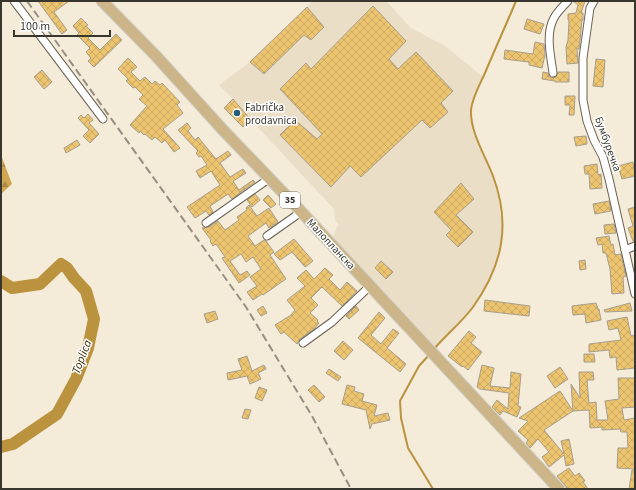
<svg xmlns="http://www.w3.org/2000/svg" width="636" height="490" font-family="'Source Sans 3',sans-serif">
  <style>
    .built { fill: #eadec6 }
    .forest { fill: url(#forest-firs) }
    .lines { fill: none; stroke-linecap: round; stroke-linejoin: round }
    .stream { stroke: #bb933f; stroke-width: 2 }
    .river { stroke: #bb933f; stroke-width: 12 }
    .building { fill: url(#building-cross-hatch); stroke: #a69e8e }
    .minor-casing { stroke: #696152; stroke-width: 9 }
    .primary-casing { stroke: #d3d3d1; stroke-width: 13 }
    .minor { stroke: #fff; stroke-width: 7 }
    .primary { stroke: #ccb689; stroke-width: 11 }
    .rail { stroke: #969084; stroke-width: 2; stroke-dasharray: 8 4; stroke-linecap: butt }
    .poi-dot { fill: #275d78; stroke: #fff; stroke-width: 1.5 }
    .labels { text-anchor: middle; dominant-baseline: central; stroke-width: 3; stroke-linejoin: round; paint-order: stroke }
    .shield { fill: #fff; stroke: #74726d; stroke-width: 1 }
    .shield-label { font-size: 10px; font-weight: bold; fill: #39362f }
    .poi-label { font-size: 11px; fill: #39362f; stroke: #fff; text-anchor: start }
    .street-label { font-size: 11px; fill: #39362f; stroke: #fff }
    .water-label { font-size: 12px; font-style: italic; fill: #3c2b05; stroke: #fff }
  </style>
  <defs>
    <pattern id="forest-firs" width="22" height="20" patternUnits="userSpaceOnUse"><rect width="22" height="20" fill="#cfa753"/><path d="M5 1l3.5 6h-7zM16 11l3.5 6h-7z" fill="#a98945"/></pattern>
    <pattern id="building-cross-hatch" width="8" height="8" patternUnits="userSpaceOnUse"><rect width="8" height="8" fill="#edc470"/><path d="M0 0l8 8M0 8l8-8" fill="none" stroke="#cca961"/></pattern>
  </defs>
  <rect width="100%" height="100%" fill="#f4ebd9"/>
  <path class="built" d="M313,1H386L411,28L445,46L483,77L471,108V120L475,134L497,188L502,225L501,248L497,264L490,278L473,307L436,347L333,238L336,229L339,225L335,220L334,209L251,120L243,127L224,108L233,99L219,85L250,62Z"/>
  <path class="forest" d="M1,155L12,184L1,194Z"/>
  <g class="lines">
    <g class="stream">
      <path d="M434,349C446,335 462,322 473,307C503,265 511,224 493,176C485,155 470,132 471,110C472,98 480,84 485,73C495,49 506,25 516,1"/>
      <path d="M430,354L419,366L400,401L401,418L408,448L433,489"/>
    </g>
    <path class="river" d="M1,281L12,288L40,284L61,264L67,268L74,278L86,291L94,319L88,348L76,379L57,414L13,444L1,447"/>
  </g>
  <g class="building">
    <path d="M38,1H69L54,12L67,30L62,34Z"/>
    <path d="M573,1H585L581,13H583V20H582L579,49H577L578,63L567,64L566,47L568,40L569,20H568V14L576,13L578,5Z"/>
    <path d="M373,6L406,41L389,59L398,69L416,52L453,91L441,103L448,112L430,128L422,120L361,177L350,166L331,187L280,135L295,120L317,139L322,134L280,89L306,63L311,69Z"/>
    <path d="M307,7L324,27L311,40L304,35L264,74L250,62Z"/>
    <path d="M81,18L88,25L86,26L93,33L88,38L100,50L116,34L122,40L94,67L88,61L91,58L86,52L90,48L77,35L79,33L73,26Z"/>
    <path d="M527,19L544,24L540,34L524,29Z"/>
    <path d="M535,42L544,44L545,55L542,68L529,65V62L504,59L505,50L533,54Z"/>
    <path d="M128,58L137,67L131,72L140,81L145,77L152,84L155,81L160,85L162,83L180,102L177,105L183,113L163,129L180,148L174,152L165,140L162,143L155,137L152,140L145,134L144,135L140,131L139,133L130,125L147,106L139,99L143,95L135,87L133,88L126,81L128,79L118,69Z"/>
    <path d="M596,59L605,60L603,87L593,86Z"/>
    <path d="M42,70L52,82L44,89L34,77Z"/>
    <path d="M543,72L548,73L549,76L553,78L556,77L558,72H569V82H555V81L542,79Z"/>
    <path d="M565,96H575L574,115H569L570,105H565Z"/>
    <path d="M233,99L251,120L243,127L224,108Z"/>
    <path d="M88,114L93,120L89,123L99,134L90,143L83,136L89,130L78,118L81,115L84,118Z"/>
    <path d="M187,123L191,128L188,131L195,140L198,137L216,159L228,151L231,155L220,163L230,177L243,169L246,173L233,181L239,190L253,180L255,182L241,192L240,191L241,192L232,199L228,194L210,206L213,212L209,215L206,211L195,218L187,207L220,185L211,171L200,178L196,171L207,165L201,156L199,157L196,153L198,151L178,130Z"/>
    <path d="M586,136L587,144L576,146L574,137Z"/>
    <path d="M77,140L80,145L66,153L64,148Z"/>
    <path d="M633,162L635,176L622,179L618,166Z"/>
    <path d="M597,164L598,175L601,174L602,188L590,189L589,174H585L584,166Z"/>
    <path d="M461,183L474,199L456,215L473,232L458,247L446,235L451,230L434,212Z"/>
    <path d="M255,194L260,200L252,207L247,200Z"/>
    <path d="M268,195L276,204L271,208L263,200Z"/>
    <path d="M609,201L611,211L595,214L593,204Z"/>
    <path d="M249,205L257,216L269,208L278,222L269,228L266,223L248,236L255,246L264,240L266,241L274,252L270,255L286,279L263,295L262,294L253,300L247,292L257,286L250,277L261,269L253,257L246,262L241,254L230,261L240,275L247,271L250,275L239,283L222,258L225,257L216,244L213,246L210,241L211,240L202,228L209,227L218,221L225,230L239,220L237,217L247,210L246,208Z"/>
    <path d="M635,207V241H633L628,228L633,226L628,209Z"/>
    <path d="M614,224L616,233L605,234L604,225Z"/>
    <path d="M609,236L611,245L613,244L615,255L621,254L626,276L623,277L624,293L612,294L610,269L606,253H603L602,244L598,245L596,238Z"/>
    <path d="M294,239L313,261L305,267L292,252L280,260L274,254Z"/>
    <path d="M585,260L586,269L580,270L579,261Z"/>
    <path d="M381,261L393,272L386,279L375,268Z"/>
    <path d="M325,268L333,275L329,279L340,290L347,282L357,291L342,306L322,287L311,298L318,305L310,313L318,320L317,321L319,323L314,329L300,339L297,344L284,332L281,334L275,325L291,315L295,310L287,300L305,286L297,278L306,270L314,279Z"/>
    <path d="M485,300L530,306L529,316L484,311Z"/>
    <path d="M596,303L598,309H599L601,320L586,323L585,314L573,315L572,306Z"/>
    <path d="M630,303L632,311L605,312L604,310Z"/>
    <path d="M263,306L267,313L261,316L257,310Z"/>
    <path d="M356,306L359,310L349,319L346,316Z"/>
    <path d="M215,311L218,319L207,323L204,314Z"/>
    <path d="M379,312L385,318L371,335L381,344L393,329L399,333L387,348L406,364L400,372L358,338Z"/>
    <path d="M627,317L631,336L635,335V368L617,370L616,357L610,358L609,350L589,352V344L621,340L618,328L609,330L607,321Z"/>
    <path d="M469,331L476,337L471,343L482,352L468,370L463,366L462,367L448,356Z"/>
    <path d="M343,341L353,350L344,360L334,351Z"/>
    <path d="M584,354H594L595,362H584Z"/>
    <path d="M247,356L252,371L264,365L266,369L258,373L261,379L250,384L247,376L228,380L227,373L242,370L238,359Z"/>
    <path d="M482,365L494,368L490,386L510,388L511,372L521,374L518,406L521,407L517,417L503,411L500,415L492,407L497,400L508,409L509,393L480,389L477,387Z"/>
    <path d="M560,367L568,379L555,388L547,376Z"/>
    <path d="M329,369L341,377L338,381L326,373Z"/>
    <path d="M579,372H593L594,380H587L589,403L596,402L597,420H608L605,401L619,399L618,378H635V407L622,408L624,420L635,418V469L617,468L618,448H628L627,432H621L620,429L602,430V427L590,428L589,410L573,411L544,430L564,454L561,441L569,439L574,464L566,466L564,455L549,467L542,457L549,452L538,439L530,448L526,443L528,440L518,431L528,421L519,418L560,391L573,411L571,384L580,398Z"/>
    <path d="M314,385L325,397L319,402L308,390Z"/>
    <path d="M347,385L355,387L354,391L364,394L362,401L377,405L374,416L388,413L390,420L372,424L370,429L366,410L342,404Z"/>
    <path d="M259,387L267,390L262,401L255,398Z"/>
    <path d="M245,409L251,410L248,419L242,418Z"/>
    <path d="M569,468L575,476L579,473L585,481L583,482L588,489H568L557,476Z"/>
    <path d="M632,470H635V489H629Z"/>
  </g>
  <g class="lines">
    <defs>
      <g id="minor">
        <path d="M14,1L103,119"/>
        <path d="M594,1L590,8L583,58V100L587,121L594,140L603,157L609,179L635,294"/>
        <path d="M553,73C551,57 545,34 554,18C557,12 563,6 568,1"/>
        <path d="M206,223L270,178"/>
        <path d="M267,236L301,212"/>
        <path d="M625,250L635,246"/>
        <path d="M303,343L332,322L370,286"/>
      </g>
      <path id="primary" d="M102,1L156,56L223,130L294,204L559,489"/>
    </defs>
    <use href="#minor" class="minor-casing"/>
    <use href="#primary" class="primary-casing"/>
    <use href="#minor" class="minor"/>
    <use href="#primary" class="primary"/>
    <path class="rail" d="M27,1L246,307L312,416L351,489"/>
  </g>
  <circle class="poi-dot" cx="237" cy="113" r="4"/>
  <g class="labels">
    <rect class="shield" x="280" y="192" width="20" height="16" rx="3"/>
    <g class="shield-label">
      <text x="290" y="200">35</text>
    </g>
    <g class="poi-label">
      <text x="245" y="107">Fabrička<tspan x="245" dy="13">prodavnica</tspan></text>
    </g>
    <g class="street-label">
      <text transform="translate(608 144) rotate(70)">Бумбуречка</text>
      <text transform="translate(331 244) rotate(47)">Малопланска</text>
    </g>
    <g class="water-label">
      <text transform="translate(82 357) rotate(-69)">Toplica</text>
    </g>
  </g>
  <rect width="636" height="490" fill="none" stroke="#39362f" stroke-width="4"/>
  <path d="M14 30v6h96v-6" fill="none" stroke="#39362f" stroke-width="2"/>
  <text x="20" y="30" font-size="12" fill="#39362f" stroke="#ffffff" stroke-width="3" paint-order="stroke">100 m</text>
</svg>
